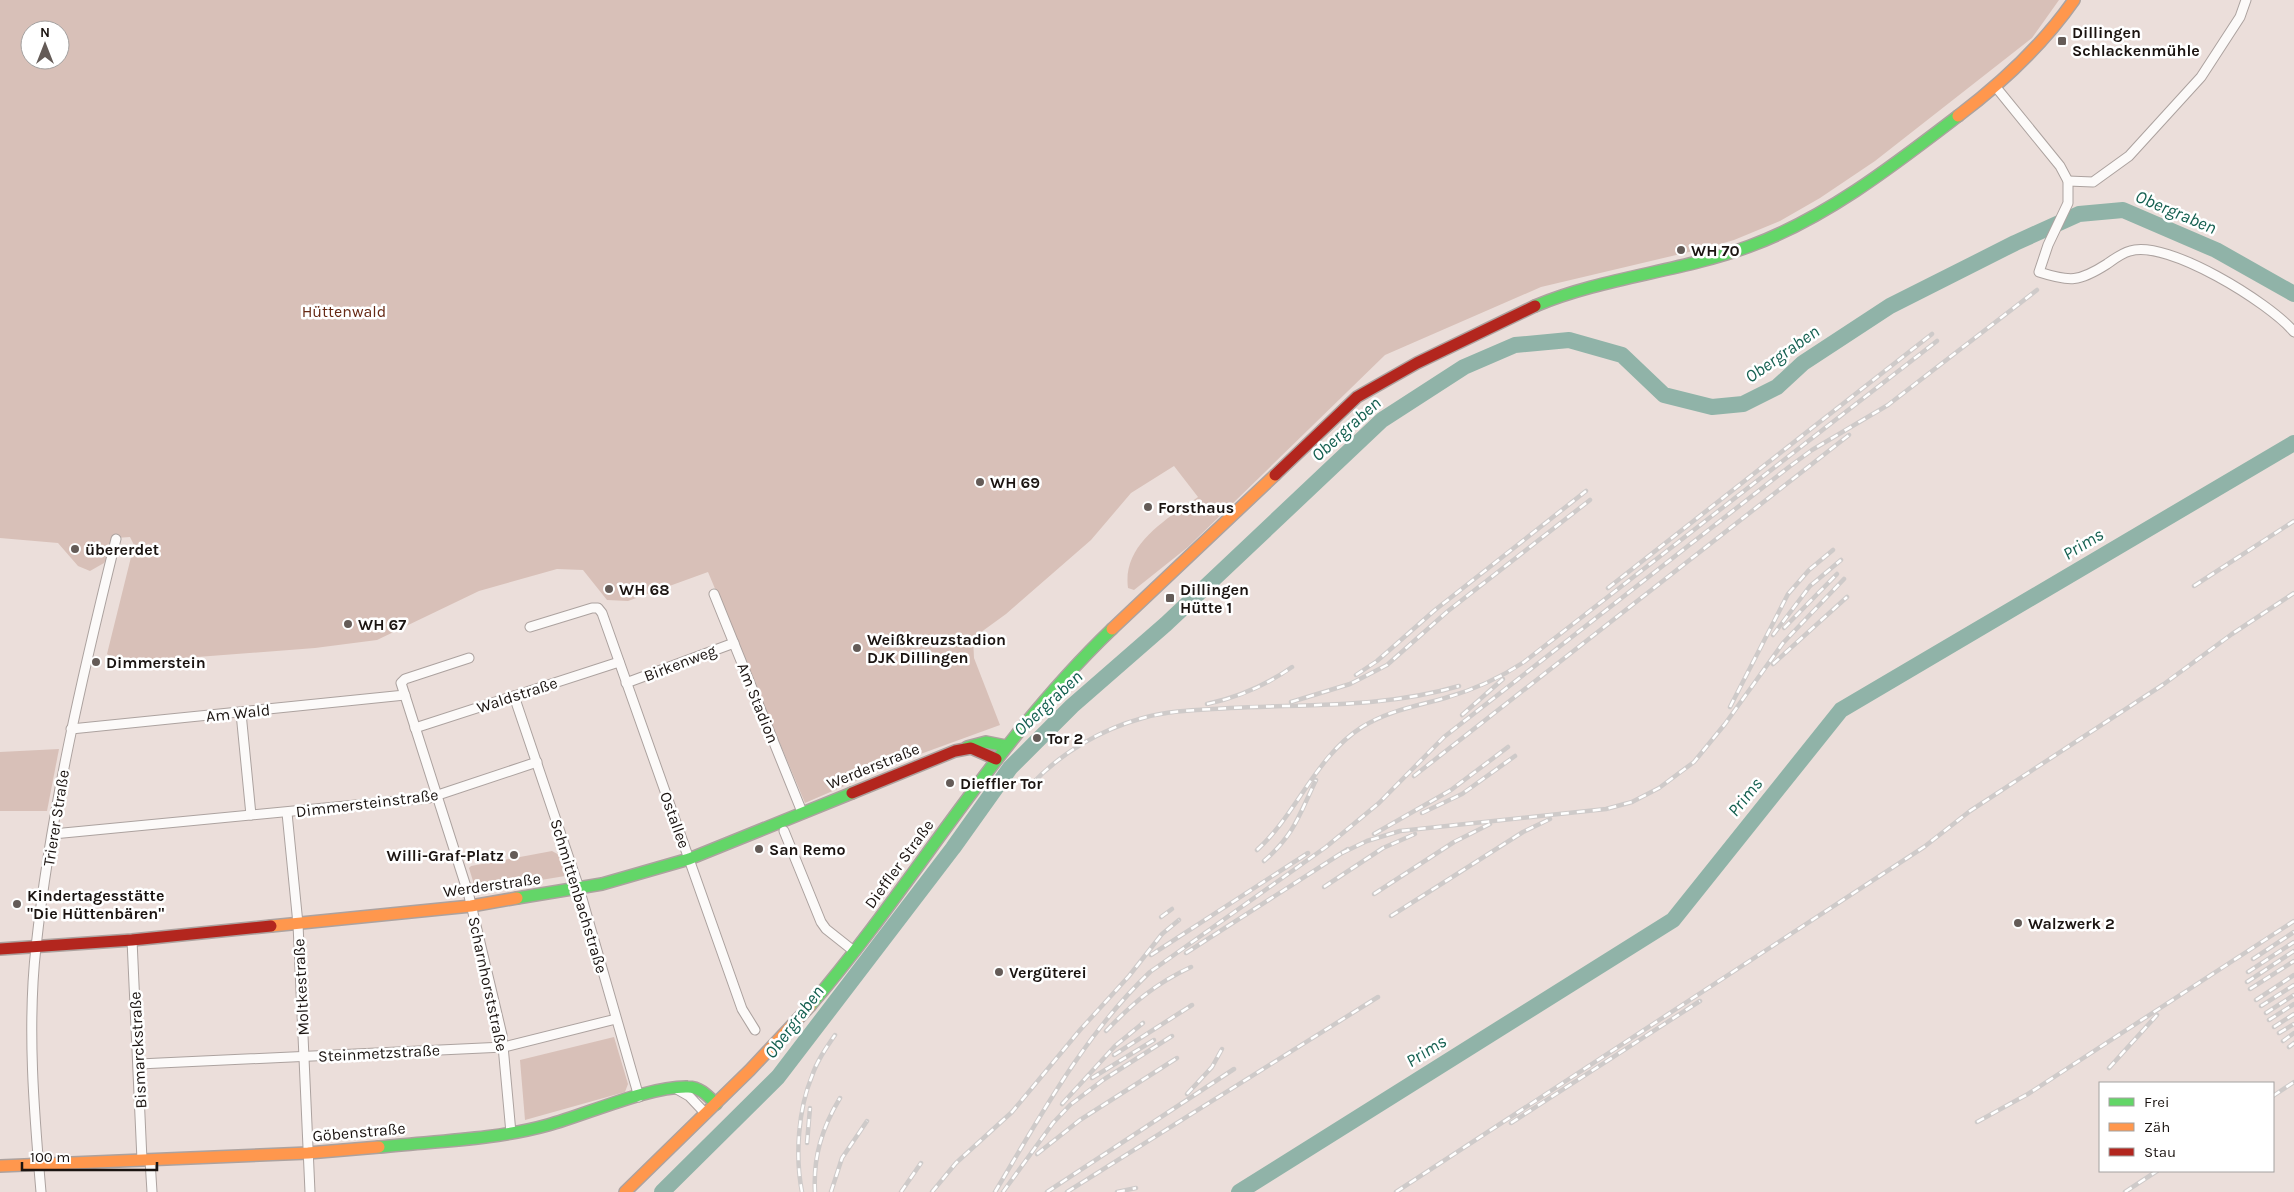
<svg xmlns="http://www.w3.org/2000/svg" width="2294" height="1192" font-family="Karla,sans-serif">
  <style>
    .green { fill: #d8c0b8; fill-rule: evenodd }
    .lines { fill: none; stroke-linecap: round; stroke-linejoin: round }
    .river { stroke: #90b3a8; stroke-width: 16 }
    .street-casing { stroke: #aca29f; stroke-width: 11 }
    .fast-casing { stroke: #aca29f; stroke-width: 14 }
    .slow-casing { stroke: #aca29f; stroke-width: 14 }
    .jam-casing { stroke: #aca29f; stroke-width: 14 }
    .street { stroke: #fcfaf9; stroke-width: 9 }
    .fast { stroke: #63d668; stroke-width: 11 }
    .slow { stroke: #ff974d; stroke-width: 11 }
    .jam { stroke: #b3261e; stroke-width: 11 }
    .rail-casing { stroke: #cecac9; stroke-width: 4.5 }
    .rail { stroke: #fff; stroke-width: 2.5; stroke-dasharray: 8; stroke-linecap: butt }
    .poi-dot { fill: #645b57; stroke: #fff; stroke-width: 2 }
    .labels { text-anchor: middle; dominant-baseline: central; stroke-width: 5; stroke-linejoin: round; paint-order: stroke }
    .poi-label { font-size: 16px; font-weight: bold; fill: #1b1411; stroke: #fff; text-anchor: start }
    .park-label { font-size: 16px; fill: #662914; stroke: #fff }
    .street-label { font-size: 16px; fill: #1b1411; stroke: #fff }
    .water-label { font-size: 18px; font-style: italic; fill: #156051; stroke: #fff }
  </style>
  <rect width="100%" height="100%" fill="#ebdeda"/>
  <g class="green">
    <path d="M0,0H2059L2032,38L1875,161L1820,198L1780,221L1734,240L1710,247L1541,287L1385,355L1188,547L1134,590L1128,588C1122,544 1167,519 1198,497L1174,466L1131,493L1091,540L1006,614L973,638L974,658L1000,725L904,760L805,803L708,572L628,601L607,600L583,570L557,569L479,591L377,640L315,648L171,659L135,666L115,660L107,654L134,545L130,537L116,538L104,563L90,571L78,566L58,543L0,538ZM30,30H60V60H30Z"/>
    <path d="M59,749L47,811H0V752Z"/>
    <path d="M552,851L563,857L565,876L476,891L469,868L471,866Z"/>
    <path d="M614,1037L628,1084L625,1092L525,1120L520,1060Z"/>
  </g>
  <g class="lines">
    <g class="river">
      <path d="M662,1192L778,1077L953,848L1010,768L1072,706L1166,624L1382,420L1464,367L1515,345L1569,340L1622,355L1664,395L1712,407L1743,404L1777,387L1803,363L1890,306L2015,243L2079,214L2123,210L2216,250L2294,294"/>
      <path d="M1239,1192L1673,920L1841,710L2294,443"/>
    </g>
    <defs>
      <g id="street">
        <path d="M1995,86L2060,166L2068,181V203L2048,245L2039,272C2070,282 2079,282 2107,264C2114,259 2122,253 2130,251C2167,239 2270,303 2294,332"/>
        <path d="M2068,181L2093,182L2129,156L2201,77L2240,17L2246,0"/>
        <path d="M714,594L802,812"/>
        <path d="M530,627L592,608H598L602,613L742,1009L755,1030"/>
        <path d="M469,658L405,679L401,683L469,896L502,1035L511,1133"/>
        <path d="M626,683L734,643"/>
        <path d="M514,696L579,888L639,1097"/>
        <path d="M241,713L251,815"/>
        <path d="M415,728L619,662"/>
        <path d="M71,729L405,695"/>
        <path d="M287,813L298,924L310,1192"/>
        <path d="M784,831L821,922L826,929L855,952"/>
        <path d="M53,834L429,798L537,762"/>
        <path d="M132,940L142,1160"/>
        <path d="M139,1064L504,1047L616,1019"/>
        <path d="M675,1088L689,1096L706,1114"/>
        <path d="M150,1160L152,1192"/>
        <path d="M41,1192C34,1112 27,1026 36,947C51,809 83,673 116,539"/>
      </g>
      <g id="fast">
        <path d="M1535,306C1604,277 1680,272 1750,246C1826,218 1894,165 1958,116"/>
        <path d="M967,747L986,742L1006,746"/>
        <path d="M517,898L602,884L689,859L852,793"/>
        <path d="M810,1006C916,882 993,743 1112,629"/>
        <path d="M379,1147C435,1141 494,1140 548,1125C588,1114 649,1086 688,1087C700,1087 708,1096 716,1104"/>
      </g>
      <g id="slow">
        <path d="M1958,116C2003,82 2042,46 2074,0"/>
        <path d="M1112,629L1275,475"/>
        <path d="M271,926L471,906L517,898"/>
        <path d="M0,1166L308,1153L379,1147"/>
        <path d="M625,1192L750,1070L810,1006"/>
      </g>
      <g id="jam">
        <path d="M1275,475L1357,397L1417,363L1535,306"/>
        <path d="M852,793L955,751L971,748L996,759"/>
        <path d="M0,949L132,940L271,926"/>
      </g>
    </defs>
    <use href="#street" class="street-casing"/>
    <use href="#fast" class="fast-casing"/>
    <use href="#slow" class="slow-casing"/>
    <use href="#jam" class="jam-casing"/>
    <use href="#street" class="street"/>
    <use href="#fast" class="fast"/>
    <use href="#slow" class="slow"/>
    <use href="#jam" class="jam"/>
    <defs>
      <g id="rail">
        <path d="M2194,586L2294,521"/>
        <path d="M1608,588L1932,334"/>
        <path d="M1784,628L1837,574"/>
        <path d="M1773,635L1810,586L1841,560"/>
        <path d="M1773,664L1847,597"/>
        <path d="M1356,675L1377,661L1435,610L1586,491"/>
        <path d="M1291,702L1350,684L1387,665L1448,611L1590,500"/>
        <path d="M1207,704C1239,697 1265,686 1292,667"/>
        <path d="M1730,707L1788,594L1809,570L1833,550"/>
        <path d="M1462,715L1503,679"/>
        <path d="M1414,776L1849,435"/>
        <path d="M1031,785C1060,753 1102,729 1143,718C1171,710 1201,710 1230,708C1306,704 1385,708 1459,686"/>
        <path d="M1422,813L1462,794L1515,756"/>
        <path d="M1374,834L1451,790L1508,747"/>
        <path d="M1257,850C1297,814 1315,757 1362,727C1387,711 1417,706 1445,698C1473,690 1500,678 1524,662L1937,341"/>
        <path d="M1342,853L1367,841L1400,831L1606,809L1632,802L1659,788L1694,762L1725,724L1783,643L1844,579"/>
        <path d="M1264,861C1295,834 1299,815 1316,780"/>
        <path d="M1324,887L1383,848L1415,834"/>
        <path d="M1374,894L1454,842L1490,824"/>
        <path d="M1391,916L1523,832L1550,819"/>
        <path d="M1161,917L1172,909"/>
        <path d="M1186,953L1348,849"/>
        <path d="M1151,955L1308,853"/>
        <path d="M2253,959L2294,932"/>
        <path d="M2248,972L2294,942"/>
        <path d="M2247,982L2294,951"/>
        <path d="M2250,989L2294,961"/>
        <path d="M2256,1000L2294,975"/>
        <path d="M2261,1006L2294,985"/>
        <path d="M2266,1013L2294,995"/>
        <path d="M2269,1020L2294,1004"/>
        <path d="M2274,1027L2294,1014"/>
        <path d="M1106,1031C1134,1002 1155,984 1191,967"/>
        <path d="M2279,1033L2294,1024"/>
        <path d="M2283,1041L2294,1033"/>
        <path d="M2289,1047L2294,1043"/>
        <path d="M1114,1055L1192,1005"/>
        <path d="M2109,1068L2157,1015"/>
        <path d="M1092,1078L1154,1040"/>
        <path d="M1187,1094L1212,1067L1222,1049"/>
        <path d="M2273,1096L2294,1082"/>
        <path d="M1062,1104L1115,1046L1143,1023"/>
        <path d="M1977,1122L2028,1094L2294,921"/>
        <path d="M1511,1123L1700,1001"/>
        <path d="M807,1143L810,1108"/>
        <path d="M1037,1154L1080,1120L1177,1058"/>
        <path d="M802,1192C795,1156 798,1110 812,1076C817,1061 826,1048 835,1035"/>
        <path d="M815,1192C813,1157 822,1128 840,1098"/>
        <path d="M831,1192L842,1158L867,1121"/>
        <path d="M901,1192L921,1163"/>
        <path d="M932,1192L956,1163L1012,1112L1080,1030L1129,976L1162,934L1179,920"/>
        <path d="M995,1192C1041,1115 1084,1035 1150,972L1326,847L1379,803L1444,737L1789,467L1812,450L1888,405L2037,290"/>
        <path d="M1003,1192L1053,1123L1070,1105L1103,1080L1172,1036"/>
        <path d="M1047,1192L1234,1069"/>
        <path d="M1067,1192L1378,997"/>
        <path d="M1117,1192L1136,1188"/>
        <path d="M1396,1192L1924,847L1970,811L2164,684L2232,634L2294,593"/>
        <path d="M2125,1192L2157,1171"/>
      </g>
    </defs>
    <use href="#rail" class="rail-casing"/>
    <use href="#rail" class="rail"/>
  </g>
  <g class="poi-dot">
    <rect x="2057" y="36" width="10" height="10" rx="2.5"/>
    <circle cx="1681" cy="250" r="5"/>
    <circle cx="980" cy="482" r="5"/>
    <circle cx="1148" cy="507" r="5"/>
    <circle cx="75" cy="549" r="5"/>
    <circle cx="609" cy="589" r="5"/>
    <rect x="1165" y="593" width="10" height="10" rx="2.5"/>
    <circle cx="348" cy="624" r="5"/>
    <circle cx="857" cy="648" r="5"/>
    <circle cx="96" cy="662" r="5"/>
    <circle cx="1037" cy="738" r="5"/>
    <circle cx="950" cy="783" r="5"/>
    <circle cx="759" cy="849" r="5"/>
    <circle cx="514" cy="855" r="5"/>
    <circle cx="17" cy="904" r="5"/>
    <circle cx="2018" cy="923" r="5"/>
    <circle cx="999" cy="972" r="5"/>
  </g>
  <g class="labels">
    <g class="poi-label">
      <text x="2072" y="32">Dillingen<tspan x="2072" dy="18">Schlackenmühle</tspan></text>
      <text x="1691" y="250">WH 70</text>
      <text x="990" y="482">WH 69</text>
      <text x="1158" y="507">Forsthaus</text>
      <text x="85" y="549">übererdet</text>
      <text x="619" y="589">WH 68</text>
      <text x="1180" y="589">Dillingen<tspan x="1180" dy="18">Hütte 1</tspan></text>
      <text x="358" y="624">WH 67</text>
      <text x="867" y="639">Weißkreuzstadion<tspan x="867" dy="18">DJK Dillingen</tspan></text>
      <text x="106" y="662">Dimmerstein</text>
      <text x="1047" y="738">Tor 2</text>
      <text x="960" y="783">Dieffler Tor</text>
      <text x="769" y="849">San Remo</text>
      <text x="504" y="855" text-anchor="end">Willi-Graf-Platz</text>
      <text x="27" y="895">Kindertagesstätte<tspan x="27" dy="18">"Die Hüttenbären"</tspan></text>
      <text x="2028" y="923">Walzwerk 2</text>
      <text x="1009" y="972">Vergüterei</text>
    </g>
    <g class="park-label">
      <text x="344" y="311">Hüttenwald</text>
    </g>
    <g class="street-label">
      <text transform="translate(680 663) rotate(-21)">Birkenweg</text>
      <text transform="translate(517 695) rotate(-18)">Waldstraße</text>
      <text transform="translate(758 703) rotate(68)">Am Stadion</text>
      <text transform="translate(238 713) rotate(-6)">Am Wald</text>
      <text transform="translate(873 766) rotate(-22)">Werderstraße</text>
      <text transform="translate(367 803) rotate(-7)">Dimmersteinstraße</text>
      <text transform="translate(56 818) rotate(-81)">Trierer Straße</text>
      <text transform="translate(675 820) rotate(70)">Ostallee</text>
      <text transform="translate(899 864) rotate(-54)">Dieffler Straße</text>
      <text transform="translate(492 885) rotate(-8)">Werderstraße</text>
      <text transform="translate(579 896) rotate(73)">Schmittenbachstraße</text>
      <text transform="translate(488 984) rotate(78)">Scharnhorststraße</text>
      <text transform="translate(301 987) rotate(-93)">Moltkestraße</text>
      <text transform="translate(138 1050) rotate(-93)">Bismarckstraße</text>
      <text transform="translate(379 1053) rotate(-3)">Steinmetzstraße</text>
      <text transform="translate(359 1132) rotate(-5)">Göbenstraße</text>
    </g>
    <g class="water-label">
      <text transform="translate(2176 212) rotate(23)">Obergraben</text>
      <text transform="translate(1782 354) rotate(-35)">Obergraben</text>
      <text transform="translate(1346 429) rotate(-42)">Obergraben</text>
      <text transform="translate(2083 544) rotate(-31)">Prims</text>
      <text transform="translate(1048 703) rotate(-43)">Obergraben</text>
      <text transform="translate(1745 797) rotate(-51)">Prims</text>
      <text transform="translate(794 1022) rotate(-53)">Obergraben</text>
      <text transform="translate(1426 1051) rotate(-32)">Prims</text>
    </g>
  </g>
  <rect x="2099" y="1082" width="175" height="90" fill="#ffffff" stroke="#a4a1a0"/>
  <rect x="2109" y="1098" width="25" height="8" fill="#63d668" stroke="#a4a1a0"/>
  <text x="2144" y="1107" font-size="15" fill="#1b1411">Frei</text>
  <rect x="2109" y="1123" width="25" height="8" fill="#ff974d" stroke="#a4a1a0"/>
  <text x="2144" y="1132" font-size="15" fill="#1b1411">Zäh</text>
  <rect x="2109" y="1148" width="25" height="8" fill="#b3261e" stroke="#a4a1a0"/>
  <text x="2144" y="1157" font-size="15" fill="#1b1411">Stau</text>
  <g transform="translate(45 45)"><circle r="24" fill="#ffffff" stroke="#a4a1a0"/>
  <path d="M0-4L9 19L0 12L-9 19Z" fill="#645b57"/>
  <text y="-8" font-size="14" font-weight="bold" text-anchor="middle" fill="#1b1411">N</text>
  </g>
  <path d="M22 1162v8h135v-8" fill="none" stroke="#1b1411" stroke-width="2.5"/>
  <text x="30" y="1162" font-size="15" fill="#1b1411" stroke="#ffffff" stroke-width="4" paint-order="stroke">100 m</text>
</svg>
